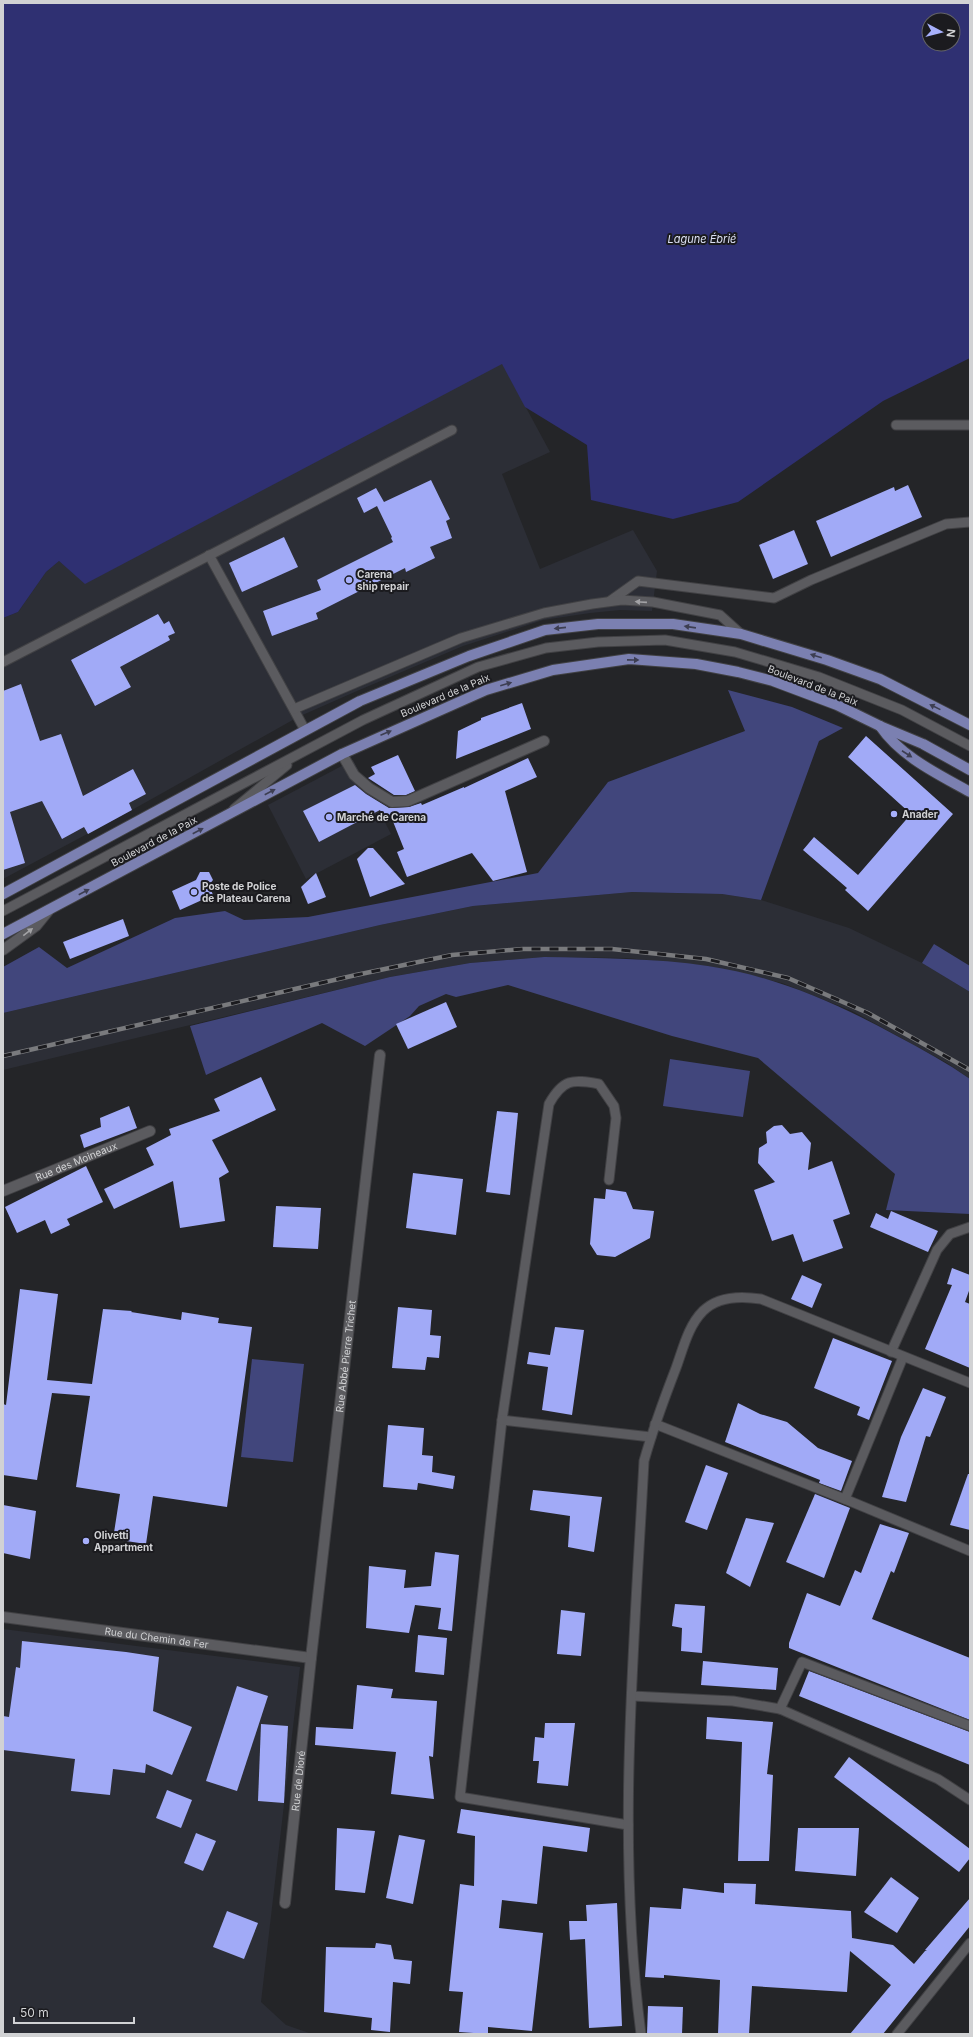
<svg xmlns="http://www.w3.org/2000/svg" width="973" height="2037" font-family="Inter,sans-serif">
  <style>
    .built { fill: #2c2e36 }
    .green { fill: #41467c }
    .water { fill: #2f3072; fill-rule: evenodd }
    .building { fill: #a1aaf7 }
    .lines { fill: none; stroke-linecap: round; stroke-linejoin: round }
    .lane-casing { stroke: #414144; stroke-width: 11 }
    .street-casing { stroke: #414144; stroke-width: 12 }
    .secondary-casing { stroke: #414144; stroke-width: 12 }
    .primary-casing { stroke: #414144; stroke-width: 12 }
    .lane { stroke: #5b5b5f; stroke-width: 9 }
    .street { stroke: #5b5b5f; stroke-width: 10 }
    .secondary { stroke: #5b5b5f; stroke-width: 10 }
    .primary { stroke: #7b80b1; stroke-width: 10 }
    .rail-casing { stroke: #797a7d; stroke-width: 4.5 }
    .rail { stroke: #1b1b1f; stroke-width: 3; stroke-dasharray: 9; stroke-linecap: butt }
    .oneway { fill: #a2a2a5 }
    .oneway2 { fill: #3d3e52 }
    .poi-dot { fill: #a7b0fc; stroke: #1b1b1f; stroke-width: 1.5 }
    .labels { text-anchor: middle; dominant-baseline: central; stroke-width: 4; stroke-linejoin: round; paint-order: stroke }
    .poi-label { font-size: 10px; font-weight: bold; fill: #d1d2d4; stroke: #1b1b1f; text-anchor: start }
    .street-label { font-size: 10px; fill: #d1d2d4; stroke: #1b1b1f }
    .water-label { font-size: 11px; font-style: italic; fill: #dce0f4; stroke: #1b1b1f }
  </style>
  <rect width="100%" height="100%" fill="#242528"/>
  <g class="built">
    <path d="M502,363L550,452L502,474L540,569L633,530L657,571L652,611L620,610L590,613L543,620L463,646L357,691L298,717L132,810L3,879V618L18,612L46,572L59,561L86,583Z"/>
    <path d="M353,760L391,834L306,879L268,805Z"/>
    <path d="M632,892L722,894L761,900L849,928L922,963L970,992V1079L947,1063L852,1011L782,983L708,966L626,958L544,957L470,963L390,977L3,1070V1013L380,925L473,906Z"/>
    <path d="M3,1629L300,1667L261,2002L286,2025L312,2034H3Z"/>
  </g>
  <g class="green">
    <path d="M728,690L792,707L843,728L819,741L761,900L722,894L632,892L473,906L380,925L3,1013V967L39,947L67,968L175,918L225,911L244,920L308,917L538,873L608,782L745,731Z"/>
    <path d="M934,944L970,966V992L922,963Z"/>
    <path d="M544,957C599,958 654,958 708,966C775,976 837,1003 897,1036C922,1049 947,1063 970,1079V1214L886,1210L895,1174L758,1058L672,1036L508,985L456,997L446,994L419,1006L410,1016L365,1046L322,1023L206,1075L190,1026L390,977L470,963Z"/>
    <path d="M670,1059L750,1071L743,1117L663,1106Z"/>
    <path d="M252,1359L304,1364L293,1462L241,1457Z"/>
  </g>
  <path class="water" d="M3,3H970V358L883,401L738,502L673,519L591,500L587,445L525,407L502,364L85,584L59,561L46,572L18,612L3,618ZM929,20H953V44H929Z"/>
  <g class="building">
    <path d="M431,480L450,519L446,521L452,538L430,547L435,558L406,572L405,568L316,613L318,619L272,636L263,611L321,590L317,580L393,542L391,538L392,537L377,506L364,513L357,498L376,488L384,502Z"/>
    <path d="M908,485L922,517L831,557L816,521L894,487L895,491Z"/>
    <path d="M794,530L808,564L773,579L759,545Z"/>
    <path d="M284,537L298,567L242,592L229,563Z"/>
    <path d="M158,614L164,624L169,621L175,633L168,636L170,640L120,667L131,687L95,706L71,660Z"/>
    <path d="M21,684L40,741L61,734L83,796L133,769L146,794L129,803L132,810L88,834L84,827L62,839L42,801L10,812L25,863L3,870V691Z"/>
    <path d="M522,703L531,729L456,759L458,731L481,720V718Z"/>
    <path d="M866,736L953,814L868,911L845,890L847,888L803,850L814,837L858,875L911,814L848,757Z"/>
    <path d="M398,755L415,791L406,795H394L368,778L375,774L371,767Z"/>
    <path d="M528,758L537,777L505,791L527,872L493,881L472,853L407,877L397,852L404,849L392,819L385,822L380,810L319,842L303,811L355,785L366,794L389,808L409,807L421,803L422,805L464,787V788Z"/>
    <path d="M368,848H373L405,884L370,897L357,859Z"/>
    <path d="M200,872H209L213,880L209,885L213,895L180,910L172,891L196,880Z"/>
    <path d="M316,873L326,897L308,904L301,887Z"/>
    <path d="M123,919L129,936L70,959L63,942Z"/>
    <path d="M446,1002L457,1027L408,1049L396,1024Z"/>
    <path d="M261,1077L276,1110L212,1140L229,1172L219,1178L225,1221L180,1228L173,1181L114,1209L104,1189L154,1165L146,1148L171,1135L169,1129L220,1111L214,1099Z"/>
    <path d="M129,1106L137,1128L84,1148L80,1135L101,1127L100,1118Z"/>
    <path d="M497,1111L518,1113L510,1195L486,1192Z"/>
    <path d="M782,1125L790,1134L802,1132L811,1143L808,1170L832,1161L850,1214L833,1220L843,1248L803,1262L793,1234L772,1241L754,1190L775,1182L758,1163L759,1148L767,1143L766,1132L774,1126Z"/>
    <path d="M86,1166L103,1202L67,1219L70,1225L51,1234L45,1220L17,1233L5,1207Z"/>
    <path d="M413,1173L463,1179L456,1235L406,1228Z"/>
    <path d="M606,1189L626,1192L633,1209L654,1211L650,1238L615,1257L597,1255L590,1244L594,1198L605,1199Z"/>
    <path d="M276,1206L321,1208L318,1249L273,1247Z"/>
    <path d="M891,1211L938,1231L928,1252L870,1227L876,1213L888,1219Z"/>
    <path d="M952,1268L970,1275V1288L965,1302L970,1304V1368L925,1349L952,1285L947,1284Z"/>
    <path d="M802,1275L822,1284L812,1308L791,1299Z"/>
    <path d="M20,1289L58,1294L47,1380L92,1384L103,1309L132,1311L131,1312L181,1320L182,1312L219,1318L218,1323L252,1327L227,1507L153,1496L146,1544L113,1539L120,1494L76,1487L90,1396L52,1393L37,1480L3,1475V1404L6,1405Z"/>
    <path d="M398,1307L432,1310L430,1335L441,1336L439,1358L427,1357L425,1370L392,1368Z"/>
    <path d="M555,1327L584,1330L572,1415L542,1410L548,1367L527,1364L529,1352L550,1355Z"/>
    <path d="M833,1338L892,1361L869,1420L857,1415L860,1407L814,1388Z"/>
    <path d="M923,1388L946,1397L930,1437L926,1436L906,1502L882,1497L901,1437Z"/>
    <path d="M738,1403L760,1414L787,1422L818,1448L852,1461L841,1491L819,1483L820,1480L725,1442Z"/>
    <path d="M388,1425L424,1428L422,1455L433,1456L432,1472L455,1476L453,1489L418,1483L417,1490L383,1487Z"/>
    <path d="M706,1465L728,1473L707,1530L685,1522Z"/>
    <path d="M968,1474H970V1530L950,1525Z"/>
    <path d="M533,1490L602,1497L594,1552L568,1547L570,1516L530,1510Z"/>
    <path d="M815,1494L850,1508L824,1578L786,1562Z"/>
    <path d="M3,1505L36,1511L30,1559L3,1553Z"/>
    <path d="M746,1518L774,1523L750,1587L726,1573Z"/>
    <path d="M880,1524L909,1533L894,1573L891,1571L872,1619L970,1658V1720L789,1648V1643L807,1593L840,1606L855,1570L861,1573Z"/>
    <path d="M435,1552L459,1555L452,1631L438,1629L441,1608L415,1605L409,1633L366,1628L369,1566L406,1570L404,1588L431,1586Z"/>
    <path d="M675,1604L705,1606L702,1653L681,1651L682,1628L672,1626Z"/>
    <path d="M561,1610L585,1613L581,1656L557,1654Z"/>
    <path d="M418,1635L447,1638L444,1675L415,1672Z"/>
    <path d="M22,1641L126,1652L159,1657L153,1711L192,1727L172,1775L146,1764L145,1773L113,1769L110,1795L71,1791L75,1759L3,1750V1716L9,1717L16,1667L20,1668Z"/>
    <path d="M703,1661L778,1668L776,1690L701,1685Z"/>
    <path d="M809,1671L970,1732V1765L799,1696Z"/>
    <path d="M357,1685L393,1689L391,1698L437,1701L433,1757L429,1756L434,1799L391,1794L396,1752L315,1745L316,1727L353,1729Z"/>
    <path d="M237,1686L268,1696L237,1791L206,1781Z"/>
    <path d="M707,1717L773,1722L767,1774L773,1775L769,1861H738L742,1742L706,1739Z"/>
    <path d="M545,1723H575L568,1786L537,1783L539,1761H533L535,1737L544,1738Z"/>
    <path d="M261,1724L288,1726L284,1803L258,1801Z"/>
    <path d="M849,1757L970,1849V1858L959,1872L834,1777Z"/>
    <path d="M167,1790L192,1800L181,1828L156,1818Z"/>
    <path d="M461,1809L590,1828L587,1852L543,1846L537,1904L502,1900L499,1928L543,1933L532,2031L488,2027V2034L459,2032L463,1992L449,1991L460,1884L474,1886L475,1836L457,1833Z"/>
    <path d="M337,1828L375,1831L365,1893L335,1890Z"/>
    <path d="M798,1828H859L856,1876L795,1871Z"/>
    <path d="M196,1833L216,1841L203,1871L184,1863Z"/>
    <path d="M399,1835L425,1840L413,1904L386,1898Z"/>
    <path d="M891,1877L919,1898L897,1933L864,1912Z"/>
    <path d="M724,1883L756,1884L755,1904L851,1911L852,1938L893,1945L914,1964L925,1951H927L925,1950L970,1898V1926L883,2034H850L891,1985L850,1951L847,1992L752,1986L749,2034H718L720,1980L664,1975V1978L645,1977L650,1907L681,1909L683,1888L724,1893Z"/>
    <path d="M617,1903L622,2026L589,2028L585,1939L570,1940L569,1921H587L586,1905Z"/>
    <path d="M227,1911L258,1923L244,1959L213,1947Z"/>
    <path d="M376,1943L391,1945L394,1959L412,1961L410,1984L393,1982L390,2032L371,2030L372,2018L324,2012L326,1947L375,1948Z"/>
    <path d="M648,2006L683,2007L682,2034H647Z"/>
  </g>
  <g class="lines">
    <defs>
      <g id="lane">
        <path d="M896,425H970"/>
        <path d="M209,555L305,730"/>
        <path d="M610,601L638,581L774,598L811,580L946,524L970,522"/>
        <path d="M3,662L452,430"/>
        <path d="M294,709L461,638L544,613L592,604L622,600L653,602L720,615L741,634"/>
        <path d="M234,809L287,765"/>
        <path d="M3,911L363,720L478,667L546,648L598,642L665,640L735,652L819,677L902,710L970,746"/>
        <path d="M609,1180L616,1118L614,1106L599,1084C572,1079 563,1079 549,1104L502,1420L460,1797L628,1825"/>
        <path d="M891,1352L937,1250L950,1234L970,1227"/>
        <path d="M502,1420L651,1437"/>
        <path d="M655,1424L852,1502L970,1551"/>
        <path d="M845,1499L903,1357"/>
        <path d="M632,1696L733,1701L780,1709L938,1779L970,1800"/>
        <path d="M780,1709L802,1662L970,1726"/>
        <path d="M641,2034C616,1844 634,1651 644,1461C653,1429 664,1399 676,1368C683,1349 688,1326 703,1311C718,1296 742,1296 761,1299L970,1383"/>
        <path d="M897,2034L970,1943"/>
      </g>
      <g id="street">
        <path d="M342,754L354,775L369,788L392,802L408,801L544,741"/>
        <path id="s1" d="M3,1191L150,1131"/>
        <path id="s2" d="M3,1617L311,1658"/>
        <path id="s3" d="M285,1903L311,1658L380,1055"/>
      </g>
      <path id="secondary" d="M3,950L36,926L49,910"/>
      <g id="primary">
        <path d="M880,726C901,757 938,774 970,792"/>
        <path d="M3,894L360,701L469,656L545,630L598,624H673L741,634L827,660L880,679L970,725"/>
        <path d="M3,934L342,754L486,690L553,670L629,659L696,664L738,672L773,681L837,705L880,726L923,744L970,770"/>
      </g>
    </defs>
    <use href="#lane" class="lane-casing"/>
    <use href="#street" class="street-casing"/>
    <use href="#secondary" class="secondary-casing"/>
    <use href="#primary" class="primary-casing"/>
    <use href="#lane" class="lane"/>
    <use href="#street" class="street"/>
    <use href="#secondary" class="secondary"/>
    <use href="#primary" class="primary"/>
    <defs>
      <path id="rail" d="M3,1056L356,975L452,955L523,949H612L706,959L788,978L868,1013L970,1070"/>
    </defs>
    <use href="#rail" class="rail-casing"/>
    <use href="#rail" class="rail"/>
  </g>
  <defs><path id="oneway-solid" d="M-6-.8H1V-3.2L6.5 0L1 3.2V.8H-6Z"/></defs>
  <g class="oneway">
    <use href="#oneway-solid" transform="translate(641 602) rotate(-176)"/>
    <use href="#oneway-solid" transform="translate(28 932) rotate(-38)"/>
  </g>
  <g class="oneway2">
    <use href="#oneway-solid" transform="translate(690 627) rotate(-172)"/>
    <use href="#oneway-solid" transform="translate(560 628) rotate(174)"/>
    <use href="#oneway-solid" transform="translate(816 656) rotate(-163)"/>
    <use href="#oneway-solid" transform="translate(633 660) rotate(1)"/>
    <use href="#oneway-solid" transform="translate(506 684) rotate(-16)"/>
    <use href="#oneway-solid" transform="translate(935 707) rotate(-154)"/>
    <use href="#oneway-solid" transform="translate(386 733) rotate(-23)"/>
    <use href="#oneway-solid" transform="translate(907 754) rotate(33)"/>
    <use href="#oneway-solid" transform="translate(270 792) rotate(-28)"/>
    <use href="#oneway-solid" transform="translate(198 831) rotate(-28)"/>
    <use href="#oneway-solid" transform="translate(84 892) rotate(-28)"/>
  </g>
  <g class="poi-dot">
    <circle cx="349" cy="580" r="4"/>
    <circle cx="894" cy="814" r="4"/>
    <circle cx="329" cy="817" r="4"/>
    <circle cx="194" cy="892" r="4"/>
    <circle cx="86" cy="1541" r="4"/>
  </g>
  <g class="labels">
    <g class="poi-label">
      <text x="357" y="574">Carena<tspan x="357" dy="12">ship repair</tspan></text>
      <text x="902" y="814">Anader</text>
      <text x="337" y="817">Marché de Carena</text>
      <text x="202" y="886">Poste de Police<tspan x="202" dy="12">de Plateau Carena</tspan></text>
      <text x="94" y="1535">Olivetti<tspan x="94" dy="12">Appartment</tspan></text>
    </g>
    <g class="street-label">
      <text transform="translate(813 685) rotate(21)">Boulevard de la Paix</text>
      <text transform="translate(445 695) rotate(-23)">Boulevard de la Paix</text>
      <text transform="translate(154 841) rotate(-28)">Boulevard de la Paix</text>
      <text stroke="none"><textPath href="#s1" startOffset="79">Rue des Moineaux</textPath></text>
      <text stroke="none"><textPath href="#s3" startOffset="550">Rue Abbé Pierre Trichet</textPath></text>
      <text stroke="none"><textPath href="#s2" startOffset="155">Rue du Chemin de Fer</textPath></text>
      <text stroke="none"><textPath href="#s3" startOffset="123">Rue de Dioré</textPath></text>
    </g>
    <g class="water-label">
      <text x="702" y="239">Lagune Ébrié</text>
    </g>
  </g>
  <rect width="973" height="2037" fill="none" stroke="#d1d2d4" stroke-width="8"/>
  <g transform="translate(941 32) rotate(97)"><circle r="19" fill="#1b1b1f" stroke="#646467"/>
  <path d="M0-3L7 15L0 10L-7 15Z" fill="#a7b0fc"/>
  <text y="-6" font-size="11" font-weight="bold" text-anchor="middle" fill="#d1d2d4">N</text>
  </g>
  <path d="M14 2017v6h120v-6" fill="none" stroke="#d1d2d4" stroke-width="2"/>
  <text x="20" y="2017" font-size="12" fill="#d1d2d4" stroke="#1b1b1f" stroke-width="3" paint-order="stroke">50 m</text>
</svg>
